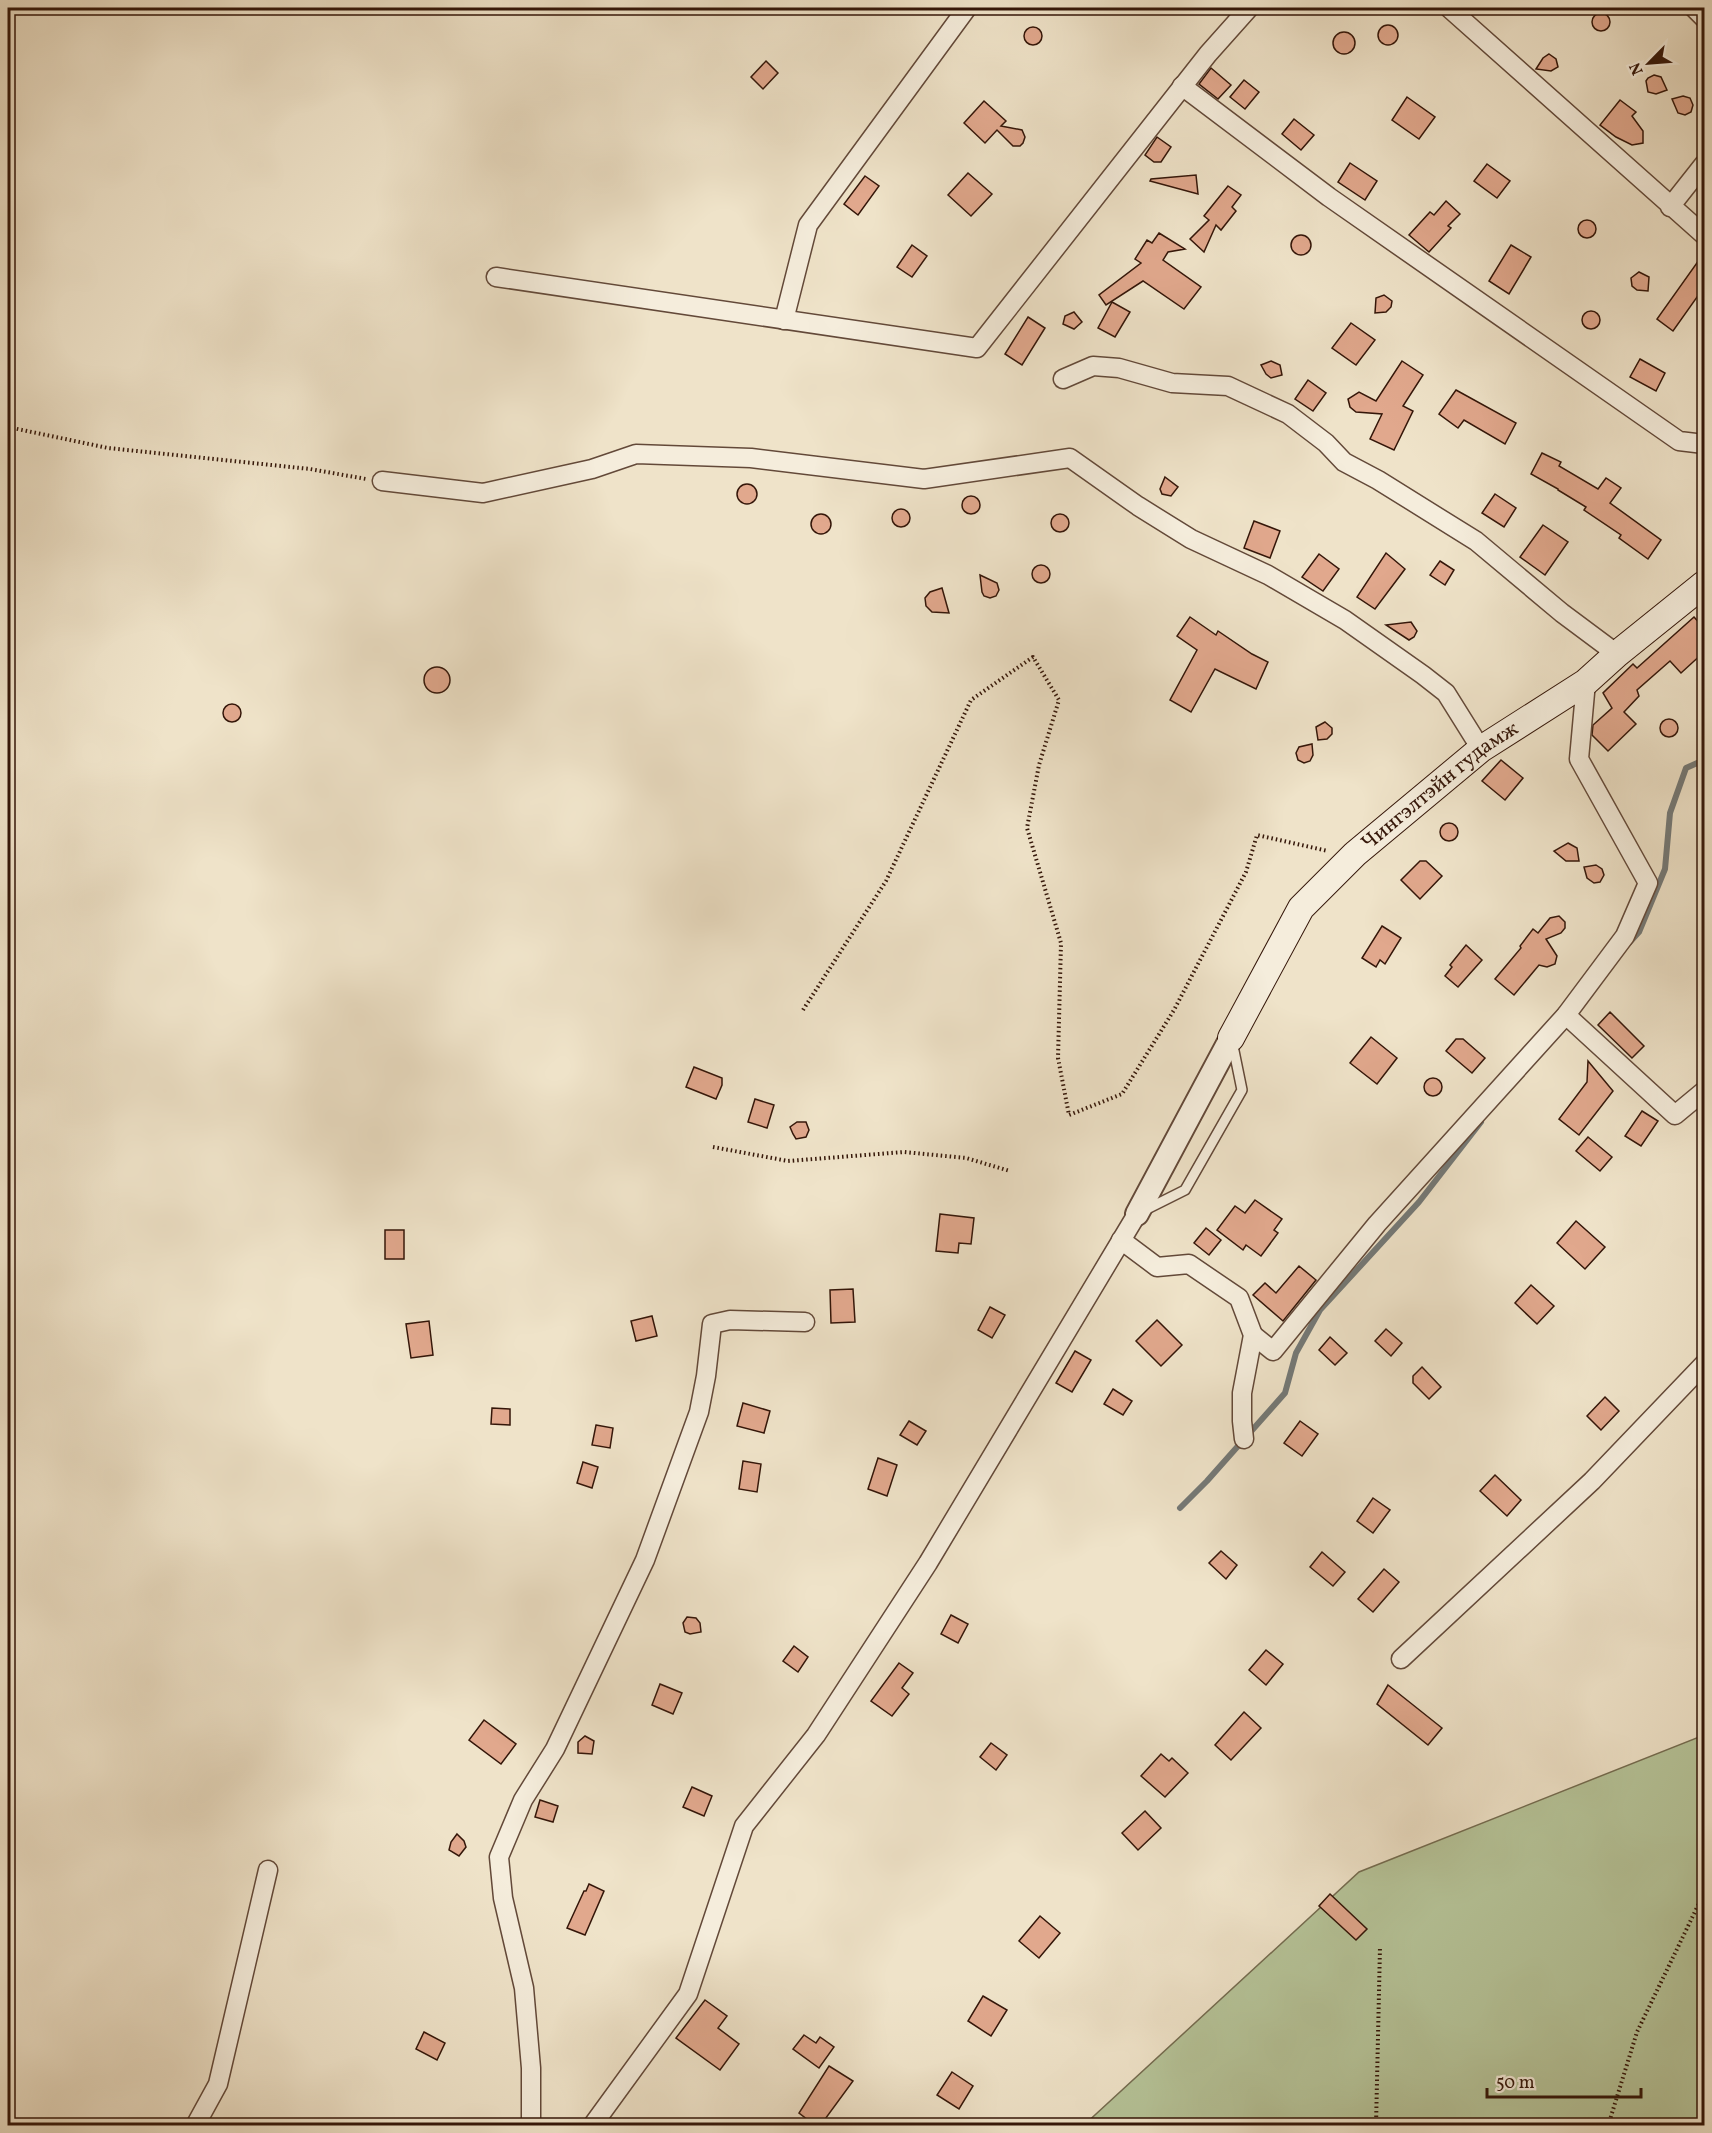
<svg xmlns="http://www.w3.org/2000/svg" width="1712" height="2133" font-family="Vollkorn,serif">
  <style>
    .green { fill: #b6c499; stroke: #756d51; stroke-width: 1.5 }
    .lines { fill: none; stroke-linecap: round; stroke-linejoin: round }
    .stream { stroke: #747977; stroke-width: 6 }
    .building { fill: #e1a88d; stroke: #341609; stroke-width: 1.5 }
    .service-casing { stroke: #634939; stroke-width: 12 }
    .minor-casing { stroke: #634939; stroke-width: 21 }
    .tertiary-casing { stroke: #634939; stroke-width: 26 }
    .secondary-casing { stroke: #341609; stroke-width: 28 }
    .path { stroke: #341609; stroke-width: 4; stroke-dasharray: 1.5 3; stroke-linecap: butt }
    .service { stroke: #f5eddc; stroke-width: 9 }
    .minor { stroke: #f5eddc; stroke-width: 18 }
    .tertiary { stroke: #f5eddc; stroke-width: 22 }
    .secondary { stroke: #f5eddc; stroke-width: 26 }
    .labels { text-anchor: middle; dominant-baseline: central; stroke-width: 4.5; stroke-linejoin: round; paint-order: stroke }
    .street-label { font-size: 21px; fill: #341609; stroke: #f5eddc }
  </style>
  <rect width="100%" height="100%" fill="#efe3c9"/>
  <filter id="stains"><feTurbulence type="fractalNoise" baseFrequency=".00333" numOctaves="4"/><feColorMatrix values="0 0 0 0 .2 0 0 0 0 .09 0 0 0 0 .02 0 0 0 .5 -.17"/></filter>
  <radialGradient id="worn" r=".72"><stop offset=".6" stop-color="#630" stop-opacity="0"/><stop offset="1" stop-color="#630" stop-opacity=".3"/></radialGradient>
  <path class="green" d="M1704,1735V2125L1083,2126L1359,1872Z"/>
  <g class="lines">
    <g class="stream">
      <path d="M1629,943L1639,932L1665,869L1670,813L1686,768L1704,760"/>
      <path d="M1180,1508L1207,1481L1285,1393L1296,1353L1320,1310L1419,1202L1481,1122"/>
    </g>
  </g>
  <g class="building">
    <circle cx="1601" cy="22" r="9"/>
    <circle cx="1388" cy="35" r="10"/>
    <circle cx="1033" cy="36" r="9"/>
    <circle cx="1344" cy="43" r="11"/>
    <path d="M1549,54L1556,59L1558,67L1551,71L1536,69L1543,58Z"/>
    <path d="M766,61L778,73L763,89L751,77Z"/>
    <path d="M1211,68L1231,85L1218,99L1199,84Z"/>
    <path d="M1654,75L1661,77L1667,90L1656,94L1648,92L1646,81L1648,78Z"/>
    <path d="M1244,80L1259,92L1245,109L1230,97Z"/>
    <path d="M1683,96L1690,98L1693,105L1691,112L1685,115L1678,113L1672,99Z"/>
    <path d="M1407,97L1435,117L1419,139L1392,120Z"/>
    <path d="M1620,100L1636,112L1632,116L1643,131V143L1632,145L1616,137L1600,125Z"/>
    <path d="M984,101L1006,121L1001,126L1022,130L1025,137L1023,143L1020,146H1013L997,130L985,143L964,123Z"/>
    <path d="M1294,119L1314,135L1301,150L1282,134Z"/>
    <path d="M1157,137L1171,147L1161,162H1154L1145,155Z"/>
    <path d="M1350,163L1377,181L1365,200L1338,182Z"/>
    <path d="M1487,164L1510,181L1497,198L1474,181Z"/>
    <path d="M968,173L992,194L971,216L948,195Z"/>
    <path d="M1196,175L1198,194L1150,181L1151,179Z"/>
    <path d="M865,176L879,186L858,215L844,204Z"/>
    <path d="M1228,186L1241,195L1232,207L1236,211L1221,230L1216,225L1204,252L1190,239L1209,220L1204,216Z"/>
    <path d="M1446,201L1460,214L1448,226L1451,228L1429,252L1409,235L1430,212L1434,215Z"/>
    <circle cx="1587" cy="229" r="9"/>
    <path d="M1159,233L1185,249L1168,252L1163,260L1201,287L1184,309L1143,281L1106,305L1099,295L1141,263L1135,259L1147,240L1152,243Z"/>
    <circle cx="1301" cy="245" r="10"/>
    <path d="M912,245L927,256L912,277L897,267Z"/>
    <path d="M1511,245L1531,257L1509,294L1489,281Z"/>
    <path d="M1704,253V303L1697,297L1673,331L1657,319Z"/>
    <path d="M1639,272L1649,277L1648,291L1637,290L1632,286L1631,278Z"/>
    <path d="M1384,295L1392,301L1391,307L1386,312L1375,313L1376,298Z"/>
    <path d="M1112,302L1130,312L1115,337L1098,328Z"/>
    <circle cx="1591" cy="320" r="9"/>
    <path d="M1074,312L1082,322L1074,329L1063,324L1065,316Z"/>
    <path d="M1028,317L1045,328L1022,365L1005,354Z"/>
    <path d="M1351,323L1375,340L1356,365L1332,348Z"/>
    <path d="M1640,359L1665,373L1656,391L1630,377Z"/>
    <path d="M1271,361L1280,365L1282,375L1271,378L1266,374L1261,365Z"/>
    <path d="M1402,361L1423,375L1403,406L1413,411L1394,450L1370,439L1382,414L1356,412L1350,407L1348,399L1359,392L1376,401Z"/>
    <path d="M1308,380L1326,393L1313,411L1295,399Z"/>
    <path d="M1456,390L1516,423L1505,444L1464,420L1458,428L1439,414Z"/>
    <path d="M1542,453L1561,462L1559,466L1598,489L1606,478L1621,488L1610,503L1661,540L1648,559L1619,538L1621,535L1584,510L1586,507L1558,490V489L1531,474Z"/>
    <path d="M1165,477L1178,487L1171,496L1162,494L1160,489Z"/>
    <circle cx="747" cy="494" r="10"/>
    <path d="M1495,494L1516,508L1504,527L1482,513Z"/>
    <circle cx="971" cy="505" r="9"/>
    <circle cx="901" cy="518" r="9"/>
    <circle cx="821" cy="524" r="10"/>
    <circle cx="1060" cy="523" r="9"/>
    <path d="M1254,521L1280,531L1270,558L1244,548Z"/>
    <path d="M1543,525L1568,542L1545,575L1520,557Z"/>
    <path d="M1386,553L1405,569L1375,609L1357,597Z"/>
    <path d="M1319,554L1339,569L1323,591L1302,577Z"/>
    <path d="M1440,561L1454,570L1445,585L1430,575Z"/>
    <circle cx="1041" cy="574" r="9"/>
    <path d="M980,575L997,583L999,590L996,596L990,598L984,596L982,592Z"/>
    <path d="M942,588L949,613L932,612L926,606L925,598L930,592Z"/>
    <path d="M1190,617L1216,635L1218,631L1252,654L1268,662L1256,689L1215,669L1191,712L1170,700L1197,650L1177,636Z"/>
    <path d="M1694,617L1704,628V652L1681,673L1670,661L1637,690L1639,696L1624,712L1636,724L1608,751L1592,735L1593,725L1612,708L1603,693L1633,664L1637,668Z"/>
    <path d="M1411,622L1417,631L1414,637L1409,640L1386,625Z"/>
    <circle cx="437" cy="680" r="13"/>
    <circle cx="232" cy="713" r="9"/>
    <circle cx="1669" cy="728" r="9"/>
    <path d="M1325,722L1332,728V734L1327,739L1318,740L1316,727Z"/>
    <path d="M1312,744L1313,755L1310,761L1304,763L1298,760L1296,753L1299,747Z"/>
    <path d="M1501,760L1523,778L1505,800L1482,781Z"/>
    <circle cx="1449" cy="832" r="9"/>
    <path d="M1568,843L1577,848L1579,861H1566L1554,851Z"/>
    <path d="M1420,861H1426L1442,876L1420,899L1401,880Z"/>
    <path d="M1596,865L1602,869L1604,875L1600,882L1594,883L1587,878L1584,867Z"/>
    <path d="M1559,916L1565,922V928L1561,933L1546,939L1557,956L1555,964L1547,967L1539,965L1514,995L1495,979L1521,948L1520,946L1533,929L1538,933L1550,918Z"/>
    <path d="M1382,926L1401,938L1385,964L1380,960L1376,967L1362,958Z"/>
    <path d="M1466,945L1482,960L1458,987L1445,976L1452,967L1450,965Z"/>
    <path d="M1610,1012L1644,1046L1632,1058L1598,1025Z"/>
    <path d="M1371,1037L1397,1058L1377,1084L1350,1063Z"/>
    <path d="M1456,1039H1463L1485,1058L1472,1073L1446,1051Z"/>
    <path d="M1588,1061L1613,1091L1579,1135L1559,1119L1587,1082Z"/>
    <path d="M694,1067L722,1078V1085L716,1099L686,1087Z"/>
    <circle cx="1433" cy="1087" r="9"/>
    <path d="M755,1099L774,1105L767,1128L748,1122Z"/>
    <path d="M1642,1111L1658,1121L1641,1146L1625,1136Z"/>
    <path d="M797,1122H806L809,1130L806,1137L796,1139L793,1134L790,1127Z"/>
    <path d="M1588,1137L1612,1157L1600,1171L1576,1151Z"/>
    <path d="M1255,1200L1282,1219L1274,1230L1278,1233L1261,1256L1246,1245L1243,1250L1217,1230L1235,1206L1245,1213Z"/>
    <path d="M940,1214L974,1218L971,1244L959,1243L958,1253L936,1251Z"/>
    <path d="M1576,1221L1605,1247L1585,1269L1557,1243Z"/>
    <path d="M1206,1228L1221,1240L1209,1255L1194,1243Z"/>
    <rect x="385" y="1230" width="19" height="29"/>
    <path d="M1299,1266L1316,1280L1283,1321L1253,1295L1265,1283L1276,1293Z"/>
    <path d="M1531,1285L1554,1306L1537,1324L1515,1303Z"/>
    <path d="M853,1289L855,1322L831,1323L830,1290Z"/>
    <path d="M990,1307L1005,1315L992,1338L978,1330Z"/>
    <path d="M652,1316L657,1336L636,1341L631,1321Z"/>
    <path d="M1157,1320L1182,1345L1161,1366L1136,1341Z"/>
    <path d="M429,1321L433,1355L411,1358L406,1324Z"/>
    <path d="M1386,1329L1402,1343L1391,1356L1375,1341Z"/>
    <path d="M1330,1337L1347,1353L1335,1365L1319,1350Z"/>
    <path d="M1075,1351L1091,1360L1072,1392L1056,1383Z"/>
    <path d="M1422,1367L1441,1387L1429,1399L1413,1383V1376Z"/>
    <path d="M1113,1389L1132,1401L1123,1415L1104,1404Z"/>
    <path d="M1605,1397L1619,1411L1601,1430L1587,1416Z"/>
    <path d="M743,1403L770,1411L764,1433L737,1426Z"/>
    <path d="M492,1408L510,1409V1425L491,1424Z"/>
    <path d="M909,1421L926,1431L917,1445L900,1435Z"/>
    <path d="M1300,1421L1318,1434L1302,1456L1284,1443Z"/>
    <path d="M596,1425L613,1428L610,1448L592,1445Z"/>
    <path d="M878,1458L897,1465L887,1496L868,1489Z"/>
    <path d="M743,1461L761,1464L757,1492L739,1489Z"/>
    <path d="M583,1462L598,1467L592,1488L577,1483Z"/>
    <path d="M1495,1475L1521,1500L1507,1516L1480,1491Z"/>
    <path d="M1373,1498L1390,1510L1373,1533L1357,1521Z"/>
    <path d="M1221,1551L1237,1565L1226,1579L1209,1563Z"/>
    <path d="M1322,1552L1345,1572L1333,1586L1310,1567Z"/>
    <path d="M1384,1569L1399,1582L1373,1612L1358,1599Z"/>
    <path d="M951,1615L968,1624L958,1643L941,1634Z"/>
    <path d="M687,1617L696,1618L700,1623L701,1632L690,1634L685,1632L683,1623Z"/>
    <path d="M794,1646L808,1657L798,1672L783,1661Z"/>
    <path d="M1266,1650L1283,1664L1266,1685L1249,1670Z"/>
    <path d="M899,1663L913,1673L902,1688L909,1694L892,1716L871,1701Z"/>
    <path d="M660,1684L682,1693L673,1714L652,1705Z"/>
    <path d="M1388,1685L1442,1728L1428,1745L1377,1704Z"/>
    <path d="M1244,1712L1261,1728L1231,1760L1215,1745Z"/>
    <path d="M484,1720L516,1744L501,1764L469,1740Z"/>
    <path d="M585,1736L594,1741L592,1754L578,1753V1742Z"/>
    <path d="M991,1743L1007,1755L996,1770L980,1757Z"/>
    <path d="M1161,1754L1169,1761L1172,1758L1188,1773L1165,1797L1141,1776Z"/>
    <path d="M692,1787L712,1796L704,1816L683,1807Z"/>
    <path d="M540,1800L558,1806L553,1822L535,1817Z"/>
    <path d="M1145,1811L1161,1828L1138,1850L1122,1833Z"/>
    <path d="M457,1834L464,1841L466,1847L459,1856L449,1850L451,1842Z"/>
    <path d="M589,1884L604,1891L585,1935L567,1928L584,1891H586Z"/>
    <path d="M1330,1894L1367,1929L1356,1940L1319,1906Z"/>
    <path d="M1040,1916L1060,1933L1039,1958L1019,1941Z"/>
    <path d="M983,1996L1007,2010L991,2036L968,2021Z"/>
    <path d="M705,2000L727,2016L718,2028L739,2044L720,2070L676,2038Z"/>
    <path d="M424,2032L445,2043L437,2060L416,2049Z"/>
    <path d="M804,2035L816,2043L820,2037L834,2047L819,2068L793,2049Z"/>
    <path d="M829,2066L853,2081L820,2126H816L799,2113Z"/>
    <path d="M952,2072L973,2086L959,2109L937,2095Z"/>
  </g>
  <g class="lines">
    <defs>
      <path id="service" d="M1145,1210L1185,1190L1242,1090L1233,1046"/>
      <g id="minor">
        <path d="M1449,8L1704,235"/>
        <path d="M1694,8L1704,18"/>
        <path d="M1182,86L1329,197L1679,441L1704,444"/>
        <path d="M1670,207L1704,164"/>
        <path d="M496,277L977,348L1208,54L1249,8"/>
        <path d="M784,320L808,225L967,8"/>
        <path d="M1063,379L1093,366L1119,368L1172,383L1228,386L1288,414L1326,443L1344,462L1378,480L1476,541L1562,613L1617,654"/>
        <path d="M382,481L483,493L592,469L636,454L751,458L924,479L1070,458L1138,506L1191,539L1268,575L1345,620L1423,675L1446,693L1481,749"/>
        <path d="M1566,1015L1675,1115L1704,1091"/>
        <path d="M1121,1240L1157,1267L1189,1264L1239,1298L1253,1335L1242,1393V1421L1244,1439"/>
        <path d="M1253,1335L1273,1351L1377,1224L1566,1015L1625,936L1648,883L1579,759L1586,682"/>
        <path d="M1401,1659L1592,1481L1704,1364"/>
        <path d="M195,2126L218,2084L268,1870"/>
        <path d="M531,2126V2068L524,1988L503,1898L499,1857L523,1800L555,1749L645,1560L699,1412L706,1376L712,1324L730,1320L805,1322"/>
        <path d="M592,2126L688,1994L744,1826L816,1735L928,1563L1137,1214"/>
      </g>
      <path id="tertiary" d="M1137,1214L1231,1038"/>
      <g id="secondary">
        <path id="s1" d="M1231,1038L1301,908L1355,854L1481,749L1586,682L1617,654L1704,584"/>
      </g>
    </defs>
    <use href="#service" class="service-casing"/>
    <use href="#minor" class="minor-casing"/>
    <use href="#tertiary" class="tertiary-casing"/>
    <use href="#secondary" class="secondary-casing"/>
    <g class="path">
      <path d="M8,427L108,448L310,469L366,479"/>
      <path d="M803,1010L886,881L971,700L1033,657L1059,700L1039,765L1027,828L1061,943L1058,1058L1069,1115L1122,1094L1174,1010L1246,872L1257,835L1328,851"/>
      <path d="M713,1147L788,1161L904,1152L966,1158L1010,1171"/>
      <path d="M1376,2126L1380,1947"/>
      <path d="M1608,2126L1637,2032L1704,1893"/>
    </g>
    <use href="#service" class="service"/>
    <use href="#minor" class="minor"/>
    <use href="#tertiary" class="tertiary"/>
    <use href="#secondary" class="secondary"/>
  </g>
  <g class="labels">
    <g class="street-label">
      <text stroke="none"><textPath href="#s1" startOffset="333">Чингэлтэйн гудамж</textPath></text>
    </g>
  </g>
  <rect width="1712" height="2133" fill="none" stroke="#efe3c9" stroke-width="30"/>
  <rect x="9" y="9" width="1694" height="2115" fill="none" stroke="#341609" stroke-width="3"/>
  <rect x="15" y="15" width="1682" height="2103" fill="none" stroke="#341609" stroke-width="1.5"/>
  <g transform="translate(1649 63) rotate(245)" stroke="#f5eddc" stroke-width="4.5" paint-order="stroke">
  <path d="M0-4.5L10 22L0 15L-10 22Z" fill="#341609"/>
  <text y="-9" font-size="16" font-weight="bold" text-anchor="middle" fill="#341609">N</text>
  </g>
  <path d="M1487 2088v9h154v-9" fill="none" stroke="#341609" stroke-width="3"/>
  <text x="1496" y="2088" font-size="18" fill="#341609" stroke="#f5eddc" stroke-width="4.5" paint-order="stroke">50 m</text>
  <rect width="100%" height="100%" filter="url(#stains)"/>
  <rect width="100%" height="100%" fill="url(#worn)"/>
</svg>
